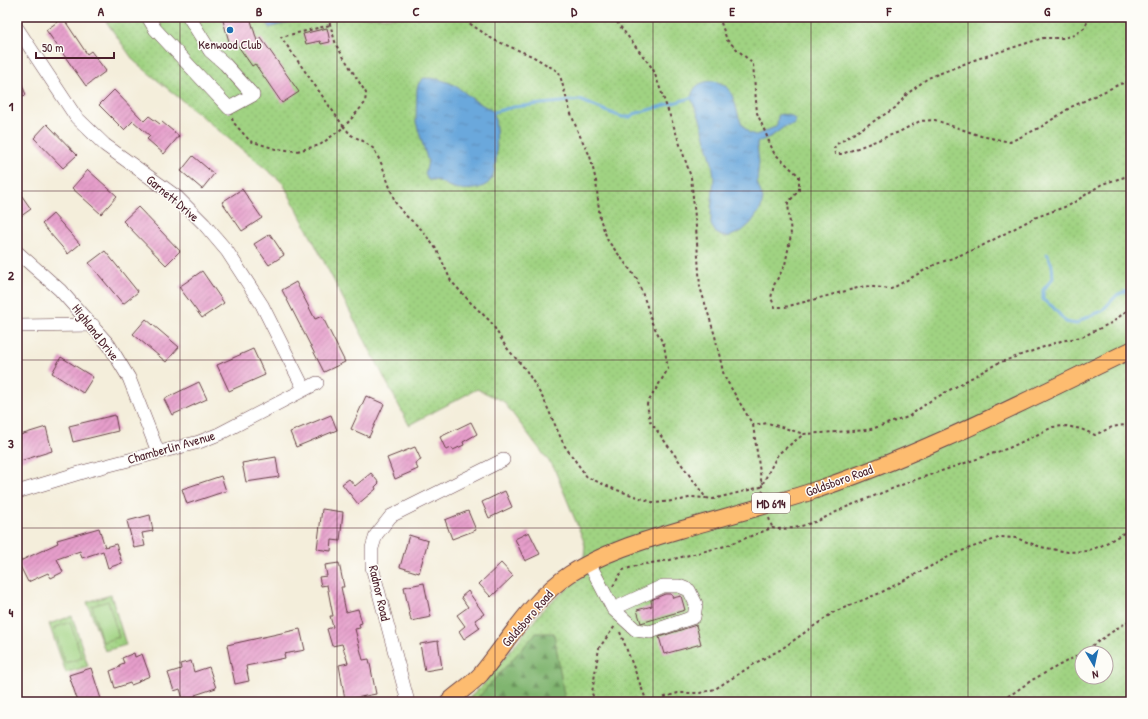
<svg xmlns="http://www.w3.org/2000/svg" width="1148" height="719" font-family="'Patrick Hand',sans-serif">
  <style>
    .grass { fill: url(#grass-dots); stroke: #757956; fill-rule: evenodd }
    .forest { fill: url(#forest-firs); stroke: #656a4e }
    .garden { fill: #a0d382; stroke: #757956 }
    .water { fill: url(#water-ripples); stroke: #5a6484 }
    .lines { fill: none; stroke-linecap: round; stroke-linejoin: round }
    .stream { stroke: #6ba8dc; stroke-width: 3 }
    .building { fill: url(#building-hatch) }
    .minor-casing { stroke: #643e45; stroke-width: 14 }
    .major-casing { stroke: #643e45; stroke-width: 18 }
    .path { stroke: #643e45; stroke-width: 2; stroke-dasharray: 3 3; stroke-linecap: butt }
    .minor { stroke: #fff; stroke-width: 13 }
    .major { stroke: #fdbc70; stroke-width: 16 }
    .grid { fill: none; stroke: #4a1f2b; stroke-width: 1; stroke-opacity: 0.55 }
    .poi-dot { fill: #1f6fb2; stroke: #fdfcf7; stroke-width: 1.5 }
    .labels { text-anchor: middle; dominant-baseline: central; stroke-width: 3; stroke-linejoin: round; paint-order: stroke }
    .shield { fill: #fdfcf7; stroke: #806168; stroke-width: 1 }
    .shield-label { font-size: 12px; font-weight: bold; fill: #4a1f2b }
    .poi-label { font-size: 13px; fill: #4a1f2b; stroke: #fdfcf7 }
    .street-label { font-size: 13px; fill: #4a1f2b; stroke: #fdfcf7 }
    .neatline { fill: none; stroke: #4a1f2b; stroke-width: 1.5 }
    .grid-label { font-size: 13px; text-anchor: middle; font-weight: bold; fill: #4a1f2b }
  </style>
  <defs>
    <pattern id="grass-dots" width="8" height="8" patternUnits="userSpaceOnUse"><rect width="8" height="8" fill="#a0d382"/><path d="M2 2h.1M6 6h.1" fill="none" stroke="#8bb570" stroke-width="1.8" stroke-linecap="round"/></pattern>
    <pattern id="forest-firs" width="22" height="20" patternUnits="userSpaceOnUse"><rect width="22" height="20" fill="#80b570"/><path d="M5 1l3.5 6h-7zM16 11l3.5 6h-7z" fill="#6b935c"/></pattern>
    <pattern id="water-ripples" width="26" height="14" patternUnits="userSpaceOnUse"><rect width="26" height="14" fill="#6ba8dc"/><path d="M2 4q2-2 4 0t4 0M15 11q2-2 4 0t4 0" fill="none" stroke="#5a88b3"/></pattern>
    <pattern id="building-hatch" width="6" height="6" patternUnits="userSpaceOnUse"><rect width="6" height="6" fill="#e69ecb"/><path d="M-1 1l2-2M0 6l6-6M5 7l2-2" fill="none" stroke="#bc80a5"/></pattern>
  </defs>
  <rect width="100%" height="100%" fill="#fdfcf7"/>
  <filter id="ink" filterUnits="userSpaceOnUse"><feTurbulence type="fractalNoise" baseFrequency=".025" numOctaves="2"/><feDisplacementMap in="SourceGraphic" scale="8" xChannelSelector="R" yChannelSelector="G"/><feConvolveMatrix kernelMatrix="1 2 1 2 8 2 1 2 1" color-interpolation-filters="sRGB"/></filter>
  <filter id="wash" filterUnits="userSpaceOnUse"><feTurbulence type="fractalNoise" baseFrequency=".012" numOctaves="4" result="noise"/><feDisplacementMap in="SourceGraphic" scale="16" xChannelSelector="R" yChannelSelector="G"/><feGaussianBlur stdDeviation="0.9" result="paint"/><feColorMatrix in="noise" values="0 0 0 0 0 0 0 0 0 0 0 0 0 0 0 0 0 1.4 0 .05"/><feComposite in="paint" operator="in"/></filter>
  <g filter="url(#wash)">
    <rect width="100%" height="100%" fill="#f4eedb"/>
    <g class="grass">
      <path d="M103,17H1131V702H465L483,685L545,607L582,577L585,546L583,539L554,468L503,401L477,389L409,425L283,183L134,61ZM1082,653H1106V677H1082Z"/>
      <path d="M111,595L126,645L105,651L87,602Z"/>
      <path d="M72,616L88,666L66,673L49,624Z"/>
    </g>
    <path class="forest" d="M536,633H554L565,702H474Z"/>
    <g class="garden">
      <path d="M108,601L119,637L102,642L92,606Z"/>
      <path d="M70,622L82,658L65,663L54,628Z"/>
    </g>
    <g class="water">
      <path d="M266,17H307L269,28Z"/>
      <path d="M424,78C444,78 455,84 470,97C477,103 486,106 494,112C497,127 499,166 491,180C485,190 464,191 454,188C442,185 442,179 428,180L425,174L428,162L416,122L417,88L419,83Z"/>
      <path d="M712,81C734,83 734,104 740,120C742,125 746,129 749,133L756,135L775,127L777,124L778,116L781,114L789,115L795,119V124L793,125L784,127L772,136L758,142L757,145L759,162L757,182L763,199L761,208L751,223L742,231L731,236L723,237L716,233L711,225V214L714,177L712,163L700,119L691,98C693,86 700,82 712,81Z"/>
    </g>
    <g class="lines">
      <g class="stream">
        <path d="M494,112L513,107L580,100L606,111L622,117H630L634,114L691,98"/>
        <path d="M1047,254L1052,265L1053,278L1043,290V300L1052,306L1066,322L1076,324L1083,319L1102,311L1117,295L1131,289"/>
      </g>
    </g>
    <g id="blocks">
      <g class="building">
        <path d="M222,17H250L257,41L261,38L299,92L282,103L255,64L252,66L236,43L230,45Z"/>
        <path d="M63,18L87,54L91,51L106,71L86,86L46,30Z"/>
        <path d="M327,28L330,42L321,44L320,41L306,44L303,34Z"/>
        <path d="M17,72L26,95L17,98Z"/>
        <path d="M114,90L144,121L149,116L160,124L162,122L179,136L164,154L147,139L150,136L133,121L124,130L99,105Z"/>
        <path d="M47,124L77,155L63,168L34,138Z"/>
        <path d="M193,156L214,174L202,189L181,171Z"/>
        <path d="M88,170L117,196L101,214L72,188Z"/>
        <path d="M17,189L31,209L17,219Z"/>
        <path d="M242,189L262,218L242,231L222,202Z"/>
        <path d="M138,207L180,251L166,265L123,221Z"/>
        <path d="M53,214L80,244L68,254L42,224Z"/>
        <path d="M270,234L284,255L269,265L254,244Z"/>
        <path d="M105,251L138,292L123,304L89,263Z"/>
        <path d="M202,271L224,303L202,318L179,287Z"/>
        <path d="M296,282L315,319L322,316L345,362L324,372L282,290Z"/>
        <path d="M146,319L179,347L166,362L133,334Z"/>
        <path d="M253,349L265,375L229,391L217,365Z"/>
        <path d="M61,357L93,377L83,393L52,373Z"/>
        <path d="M199,382L207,399L172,415L164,399Z"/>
        <path d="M366,396L384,404L369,437L351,429Z"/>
        <path d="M115,415L118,431L73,442L69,426Z"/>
        <path d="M331,415L337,430L296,447L290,432Z"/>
        <path d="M471,422L477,434L463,442L464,445L453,450L452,448L446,450L440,437Z"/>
        <path d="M46,427L52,451L17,462V436Z"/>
        <path d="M415,447L421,460L415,463L418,469L395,479L387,458Z"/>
        <path d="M276,457L279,477L246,482L242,463Z"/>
        <path d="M371,473L379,483L375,487L376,489L358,504L342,484L349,479L355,486Z"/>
        <path d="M221,476L226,491L187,504L182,489Z"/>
        <path d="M505,491L512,507L489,518L482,502Z"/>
        <path d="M322,509L343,512L340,541L332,540L331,551L317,549Z"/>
        <path d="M468,511L476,530L452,539L445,520Z"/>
        <path d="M150,515L153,531L142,533L145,546L134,548L127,521Z"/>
        <path d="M99,528L105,547L116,544L122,563L108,568L103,551L82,558L80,551L57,559L63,572L51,578L48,573L28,582L18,562L58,543L57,540Z"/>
        <path d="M529,532L540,554L525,561L515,539Z"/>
        <path d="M409,535L428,541L419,573L400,567Z"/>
        <path d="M339,563L344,587H341L346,612L358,609L362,623L359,624L360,628L355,629L363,660L369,659L376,694L345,700L339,665L348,663L342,644L332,646L327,629L333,627L330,616H333L327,585L321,586L319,577L327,576L325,565Z"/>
        <path d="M501,563L513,576L491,597L479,584Z"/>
        <path d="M424,583L431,617L411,621L404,587Z"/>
        <path d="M468,591L484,614L475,620L480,628L464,639L459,631L465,626L457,615L468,607L461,597Z"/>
        <path d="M665,594H671L673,598L681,596L685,610L641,623L637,610L652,606L651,600Z"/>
        <path d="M696,625L701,644L664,654L659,637Z"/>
        <path d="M300,629L305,650L284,654L285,658L246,666L249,681L235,684L227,645Z"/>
        <path d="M438,641L442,668L425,671L420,644Z"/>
        <path d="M134,653L135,657L142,654L150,676L138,681L139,682L131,685L130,683L115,688L110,671L120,667L119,665L124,663L122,658Z"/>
        <path d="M191,661L194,672L209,667L216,688L195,695L197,702H184L180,689L174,691L168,673L181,669L180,664Z"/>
        <path d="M91,668L102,702H78L69,675Z"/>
      </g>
    </g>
  </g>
  <g filter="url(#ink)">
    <use href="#blocks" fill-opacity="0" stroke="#643e45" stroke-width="1"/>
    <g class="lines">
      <defs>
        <g id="minor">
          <path d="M148,17L155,29L229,108L253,95L225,64L210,51L189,17"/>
          <path d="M17,28L76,117L105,145L177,197L204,224L227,251L262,305L304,389"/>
          <path d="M17,252L60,290L109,345L129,378L158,452"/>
          <path d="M17,326L93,325"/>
          <path d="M17,492L86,471L199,442L219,434L317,383"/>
          <path d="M589,563L613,609L636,630L650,632L694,617L696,604L689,590L679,586H663L613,609"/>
          <path d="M408,702L372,567V548L376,535L391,516L503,460"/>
        </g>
        <path id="major" d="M448,702C459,692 471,685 481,674C509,640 532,599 570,574C602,553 642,541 679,530C721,518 765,506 807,493C919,456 1025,401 1131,350"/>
      </defs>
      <use href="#minor" class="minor-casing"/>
      <use href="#major" class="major-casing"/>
      <g class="path">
        <path d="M328,17L336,45L366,93L365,103L344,127L351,135L363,141L374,149L382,165L395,202L403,213L421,229L437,250L451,281L471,303L491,322L506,347L526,370L544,400L564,445L587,477L614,489L655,503L681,500L692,497L706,498"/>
        <path d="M460,17L494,40L532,56L559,72L570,111L578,132L590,156L596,181L600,219L608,241L619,255L637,279L646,303L652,323L664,345L668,369L647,404L650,421L706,498L713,499L761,487L778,454L804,434"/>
        <path d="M613,17L653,69L674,127L691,177L696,227L700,287L715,336L724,376L753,425L768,423L804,434L868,430L908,417L930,401L998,363L1061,341L1082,337L1113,322L1131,307"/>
        <path d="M719,17L727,40L753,64L757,113L774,153L799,176V190L788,203L791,235L785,265L774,285L771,298L775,307H785L865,286L891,289L934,265L976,249L1034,218L1070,205L1102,184L1131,175"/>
        <path d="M1090,17L1084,28L1074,35L1063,38H1043L977,59L928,78L907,94L895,108L837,144L834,148L835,154H842L899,132L920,121L935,120L981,136L1010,142L1041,127L1071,107L1120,84L1131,81"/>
        <path d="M232,118L233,122L250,141L276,149L297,151L320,145L344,127L281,37L330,25"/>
        <path d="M753,425L763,493"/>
        <path d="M769,518L772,527"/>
        <path d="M613,586L623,570L639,565L670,560L725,546L772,528L778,529L795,528L818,521L844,508L909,482L1009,448L1053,427L1066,426L1081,429L1095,435L1112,427L1131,424"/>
        <path d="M620,632L647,702"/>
        <path d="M1082,653L1119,627L1131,620"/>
        <path d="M595,702L592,693L599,648L615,626"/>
        <path d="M660,702L665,697L678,693H700L715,689L759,661L780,650L834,612L880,593L956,553L1001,537L1016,538L1041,547L1068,552L1086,551L1101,546L1131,529"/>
        <path d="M997,702L1012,694L1032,680L1082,653"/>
      </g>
      <use href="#minor" class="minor"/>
      <use href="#major" class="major"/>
    </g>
  </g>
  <path class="grid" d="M180,17V702M337,17V702M495,17V702M653,17V702M811,17V702M968,17V702M17,191H1131M17,360H1131M17,528H1131"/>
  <circle class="poi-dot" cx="230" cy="30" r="4"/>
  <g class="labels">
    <rect class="shield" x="752" y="493" width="38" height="20" rx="3"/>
    <g class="shield-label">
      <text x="771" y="503">MD 614</text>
    </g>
    <g class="poi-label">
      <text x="230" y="44">Kenwood Club</text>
    </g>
    <g class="street-label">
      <text transform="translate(173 198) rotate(40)">Garnett Drive</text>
      <text transform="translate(96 332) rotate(52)">Highland Drive</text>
      <text transform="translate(171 447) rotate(-16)">Chamberlin Avenue</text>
      <text transform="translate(839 480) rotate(-20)">Goldsboro Road</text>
      <text transform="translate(380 593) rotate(77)">Radnor Road</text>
      <text transform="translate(527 618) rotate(-49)">Goldsboro Road</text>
    </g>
  </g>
  <rect width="1148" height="719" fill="none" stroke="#fdfcf7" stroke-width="44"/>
  <g transform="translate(1094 665) rotate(171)"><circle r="19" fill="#fdfcf7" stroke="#b5a4a5"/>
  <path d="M0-3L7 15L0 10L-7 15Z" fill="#1f6fb2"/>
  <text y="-6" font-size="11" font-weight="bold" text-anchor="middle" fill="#4a1f2b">N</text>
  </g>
  <path d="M36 52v6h78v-6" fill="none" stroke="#4a1f2b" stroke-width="2"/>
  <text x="42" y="52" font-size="12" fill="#4a1f2b" stroke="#fdfcf7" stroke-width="3" paint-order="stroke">50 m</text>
  <rect x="22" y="22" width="1104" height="675" class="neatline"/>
  <g class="grid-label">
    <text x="101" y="16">A</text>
    <text x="259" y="16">B</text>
    <text x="416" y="16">C</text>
    <text x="574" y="16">D</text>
    <text x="732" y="16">E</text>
    <text x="889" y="16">F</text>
    <text x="1047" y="16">G</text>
    <text x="11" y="111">1</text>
    <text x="11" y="280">2</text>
    <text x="11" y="448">3</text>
    <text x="11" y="617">4</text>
  </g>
</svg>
